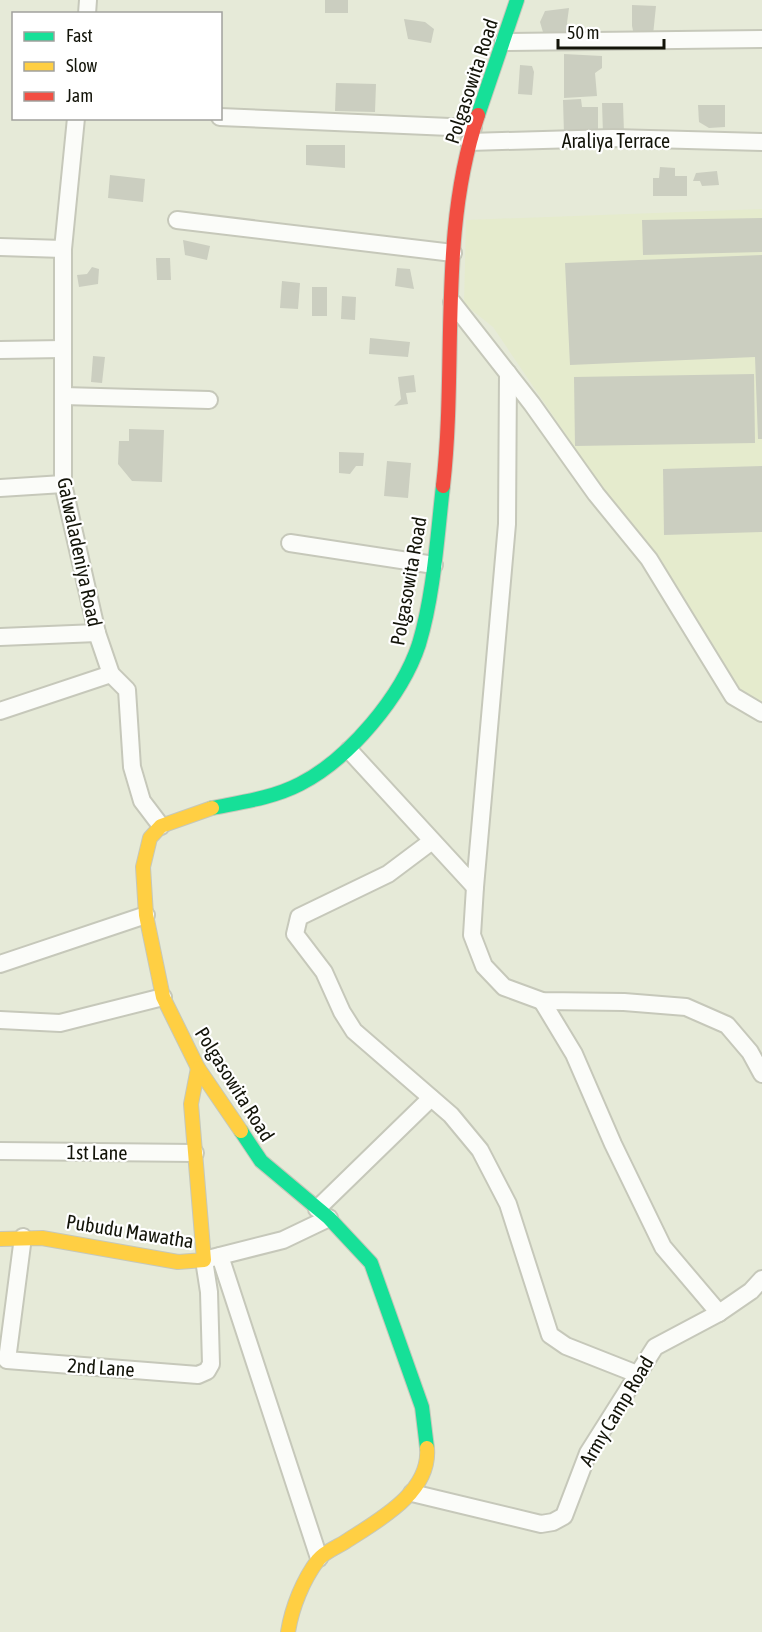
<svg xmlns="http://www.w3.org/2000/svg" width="762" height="1632" font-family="'Asap Condensed',sans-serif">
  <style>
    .built { fill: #e5ebcd }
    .building { fill: #cbcec0 }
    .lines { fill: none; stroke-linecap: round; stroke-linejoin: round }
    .street-casing { stroke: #c6c8ba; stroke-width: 20 }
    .fast-casing { stroke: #c6c8ba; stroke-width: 16 }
    .slow-casing { stroke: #c6c8ba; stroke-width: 16 }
    .jam-casing { stroke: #c6c8ba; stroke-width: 16 }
    .street { stroke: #fbfcf9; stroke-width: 16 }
    .fast { stroke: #16e098; stroke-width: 14 }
    .slow { stroke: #ffcf43; stroke-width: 14 }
    .jam { stroke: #f24e42; stroke-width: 14 }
    .labels { text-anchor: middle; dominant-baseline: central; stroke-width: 4.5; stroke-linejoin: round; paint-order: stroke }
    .street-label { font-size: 20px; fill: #131409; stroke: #fff }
  </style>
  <rect width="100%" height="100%" fill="#e6ead8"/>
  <path class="built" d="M762,209V710H749L684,609L493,327L464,304L466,220Z"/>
  <g class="building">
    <rect x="325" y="0" width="23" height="13"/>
    <path d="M632,5L656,6L653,35H634L632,26Z"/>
    <path d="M569,8L567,23L572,36L545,39L540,22L545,11Z"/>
    <path d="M404,19L425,22L434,29L431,43L408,39Z"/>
    <path d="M564,54L602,56V68L595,73L597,96L564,98Z"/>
    <path d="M520,65L532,66L534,72L532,95L518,94Z"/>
    <path d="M336,83L376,84L375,112L335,111Z"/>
    <path d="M581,99L582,107H598V133L564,134L563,100Z"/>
    <path d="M602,103H623L624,133L603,134Z"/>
    <path d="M698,105H725V127L709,128L699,122Z"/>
    <path d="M306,145H345V168L306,165Z"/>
    <path d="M660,167L675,168V176H687V196H653V178H659Z"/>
    <path d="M717,171L719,185L702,186L700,181H693L696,173Z"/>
    <path d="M110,175L145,179L143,202L108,198Z"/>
    <path d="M762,218V252L643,255L642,220Z"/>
    <path d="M183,240L210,246L207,260L185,255Z"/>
    <path d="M762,255V439H758L755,357L570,365L565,263Z"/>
    <path d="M156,258H170L171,280H157Z"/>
    <path d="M92,267L99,269L98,284L79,287L77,275L87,274Z"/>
    <path d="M397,268L410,269L414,289L395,286Z"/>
    <path d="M282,281L300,283L298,309L280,308Z"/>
    <rect x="312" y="287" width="15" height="29"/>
    <path d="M342,296L356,297L355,320L341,319Z"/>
    <path d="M370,338L410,342L408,357L369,354Z"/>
    <path d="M93,356L105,357L102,383L91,382Z"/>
    <path d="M754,374L755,443L575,446L574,377Z"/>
    <path d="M414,375L416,392L406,393L408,404L394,406L401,399L398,377Z"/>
    <path d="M129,429L164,430L162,482L132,481L118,464L119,441H129Z"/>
    <path d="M339,452L364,453L363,466H356L350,474L339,473Z"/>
    <path d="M387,461L411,463L408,498L384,496Z"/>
    <path d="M762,466V532L664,535L663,469Z"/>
  </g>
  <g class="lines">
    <defs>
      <g id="street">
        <path d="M87,14L88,0"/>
        <path d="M503,42L762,39"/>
        <path d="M220,117L473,128"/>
        <path d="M76,118L63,249V484L97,633L111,674L127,690L132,767L142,801L161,826"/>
        <path d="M469,142L613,138L762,142"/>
        <path d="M177,220L453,253"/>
        <path d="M0,247L63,249"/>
        <path d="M452,302L532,404L596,494L649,559L733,696L762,713"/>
        <path d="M0,350L63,349"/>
        <path d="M63,396L209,400"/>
        <path d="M0,488L63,484"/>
        <path d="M290,543L434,565"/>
        <path d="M0,637L97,633"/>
        <path d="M0,711L111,674"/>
        <path d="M349,750L475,887L507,524L508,373"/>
        <path d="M432,841L388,874L299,917L295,934L324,972L342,1012L354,1031L451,1115L480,1150L508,1204L550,1335L566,1346L637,1374"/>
        <path d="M475,887L472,935L484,966L504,987L542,1001L624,1002L686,1007L727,1025L750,1052L762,1074"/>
        <path d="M0,964L146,915"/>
        <path d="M542,1001L574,1054L613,1144L663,1247L719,1313"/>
        <path d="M0,1020L60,1023L163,997"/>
        <path d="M0,1151L195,1153"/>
        <path d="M317,1209L431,1098"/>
        <path d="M23,1237L7,1360L198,1375L207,1371L211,1364L209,1292L204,1260L283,1240L329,1218"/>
        <path d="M220,1256L319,1558"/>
        <path d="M412,1493L541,1524L553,1522L564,1516L588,1453L655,1347L719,1313L751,1291L762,1279"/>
      </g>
      <g id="fast">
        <path d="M478,115L517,0"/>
        <path d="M212,808C242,802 273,798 300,784C349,759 402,696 419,644C434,594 437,538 443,486"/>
        <path d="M241,1131L261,1161L329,1218L371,1263L422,1407L427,1448"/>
      </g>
      <g id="slow">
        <path d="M212,808L161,826L150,838L143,867L146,915L163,997L198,1068L241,1131"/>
        <path d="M0,1239L42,1238L178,1262L204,1260L191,1104L198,1068"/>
        <path d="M288,1632C292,1607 303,1580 318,1560C324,1552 337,1547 345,1542C377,1521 431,1493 427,1448"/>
      </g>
      <path id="jam" d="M443,486C457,363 438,233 478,115"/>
    </defs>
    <use href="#street" class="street-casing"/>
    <use href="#fast" class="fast-casing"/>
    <use href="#slow" class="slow-casing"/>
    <use href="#jam" class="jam-casing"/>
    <use href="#street" class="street"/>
    <use href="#fast" class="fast"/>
    <use href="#slow" class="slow"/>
    <use href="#jam" class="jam"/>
  </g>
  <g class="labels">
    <g class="street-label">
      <text transform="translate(471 81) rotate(-72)">Polgasowita Road</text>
      <text x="616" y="140">Araliya Terrace</text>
      <text transform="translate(80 552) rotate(78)">Galwaladeniya Road</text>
      <text transform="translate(408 581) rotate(-80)">Polgasowita Road</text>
      <text transform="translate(235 1084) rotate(58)">Polgasowita Road</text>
      <text transform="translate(97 1152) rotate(1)">1st Lane</text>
      <text transform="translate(130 1231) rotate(9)">Pubudu Mawatha</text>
      <text transform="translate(101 1367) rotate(4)">2nd Lane</text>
      <text transform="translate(616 1411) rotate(-59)">Army Camp Road</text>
    </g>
  </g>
  <rect x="12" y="12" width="210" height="108" fill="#ffffff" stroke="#a1a19d" stroke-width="1.5"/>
  <rect x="24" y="32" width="30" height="9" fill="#16e098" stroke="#a1a19d" stroke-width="1.5"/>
  <text x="66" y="42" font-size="18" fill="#131409">Fast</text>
  <rect x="24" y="62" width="30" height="9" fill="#ffcf43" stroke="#a1a19d" stroke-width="1.5"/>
  <text x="66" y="72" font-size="18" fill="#131409">Slow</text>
  <rect x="24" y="92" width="30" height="9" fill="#f24e42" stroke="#a1a19d" stroke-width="1.5"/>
  <text x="66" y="102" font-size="18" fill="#131409">Jam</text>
  <path d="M558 39v9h106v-9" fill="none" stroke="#131409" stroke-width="3"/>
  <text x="567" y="39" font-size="18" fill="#131409" stroke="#ffffff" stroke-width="4.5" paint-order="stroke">50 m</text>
</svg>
